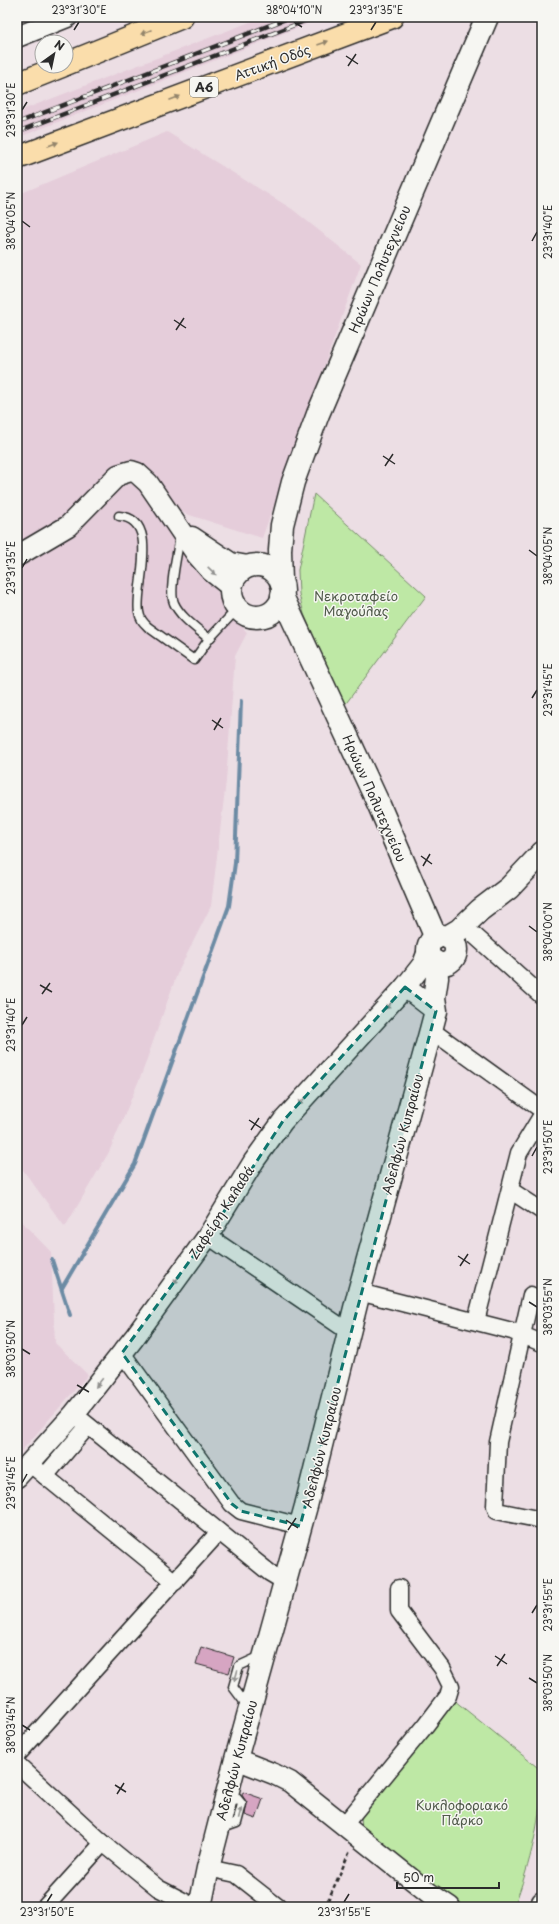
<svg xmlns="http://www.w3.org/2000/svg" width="559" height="1924" font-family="'Playpen Sans',sans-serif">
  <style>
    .built { fill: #e5cdda }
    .green { fill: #bee8a5; stroke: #748a68 }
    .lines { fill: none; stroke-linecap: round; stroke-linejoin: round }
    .stream { stroke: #6c8ba4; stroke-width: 4 }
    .building { fill: #d6a5c2; stroke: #2b2b2b }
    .service-casing { stroke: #2b2b2b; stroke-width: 11 }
    .minor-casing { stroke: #2b2b2b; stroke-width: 19 }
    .tertiary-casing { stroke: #2b2b2b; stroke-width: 23 }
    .secondary-casing { stroke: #2b2b2b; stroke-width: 25 }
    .motorway-casing { stroke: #2b2b2b; stroke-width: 25 }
    .path { stroke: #2b2b2b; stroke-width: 2.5; stroke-dasharray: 4 3; stroke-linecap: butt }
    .service { stroke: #f6f6f2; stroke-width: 8 }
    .minor { stroke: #f6f6f2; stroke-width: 16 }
    .tertiary { stroke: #f6f6f2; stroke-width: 20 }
    .secondary { stroke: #f6f6f2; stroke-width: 22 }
    .motorway { stroke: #faddab; stroke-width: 22 }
    .rail-casing { stroke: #2b2b2b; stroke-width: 4.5 }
    .rail { stroke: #f6f6f2; stroke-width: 3; stroke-dasharray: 9; stroke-linecap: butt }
    .oneway { fill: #92846b }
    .oneway2 { fill: #90908e }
    .marked { fill: #0f766e; fill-opacity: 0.2; stroke: #0f766e; stroke-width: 3; stroke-dasharray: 8 5; stroke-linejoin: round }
    .ticks { fill: none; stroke: #2b2b2b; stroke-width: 1.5 }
    .labels { text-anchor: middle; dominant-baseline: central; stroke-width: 3; stroke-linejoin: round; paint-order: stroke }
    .shield { fill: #f6f6f2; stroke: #686867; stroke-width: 1 }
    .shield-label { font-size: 12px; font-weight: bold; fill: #2b2b2b }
    .street-label { font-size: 13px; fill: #2b2b2b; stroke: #f6f6f2 }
    .park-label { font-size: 13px; fill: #505a4a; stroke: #f6f6f2 }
    .neatline { fill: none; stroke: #2b2b2b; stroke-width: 1.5 }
    .ticks-label { font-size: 10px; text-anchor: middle; fill: #2b2b2b }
  </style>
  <rect width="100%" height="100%" fill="#ecdee4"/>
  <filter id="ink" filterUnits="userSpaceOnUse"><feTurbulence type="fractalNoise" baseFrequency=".025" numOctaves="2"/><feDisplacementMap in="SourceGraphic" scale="8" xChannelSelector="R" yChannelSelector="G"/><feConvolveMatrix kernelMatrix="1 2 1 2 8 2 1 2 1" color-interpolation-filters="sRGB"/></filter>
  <g filter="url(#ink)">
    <g class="built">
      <path d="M263,17H325L17,138V112Z"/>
      <path d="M167,132L292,209L361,264L262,538L177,511L140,467L70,515L17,547V195Z"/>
      <path d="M131,484L143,489L247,633L235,656L226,781L211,906L177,974L142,1073L109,1152L65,1227L17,1162V564L117,487Z"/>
      <path d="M17,1217L51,1252L55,1343L88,1375L17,1456Z"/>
    </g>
    <g class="green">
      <path d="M314,494L426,596L344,706L304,614L299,594L298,570Z"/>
      <path d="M455,1701L542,1771C542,1817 530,1864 514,1907H461L362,1831L361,1814Z"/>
    </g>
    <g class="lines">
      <g class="stream">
        <path d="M52,1260L70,1315"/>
        <path d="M62,1288L135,1164L229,906L235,863L241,701"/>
      </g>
    </g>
    <g class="building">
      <path d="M201,1647L234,1657L229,1673L196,1664Z"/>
      <path d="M243,1792L263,1799L256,1819L245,1815L247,1803L242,1795Z"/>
    </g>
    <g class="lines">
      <defs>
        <g id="service">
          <path d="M119,516C162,519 134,588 139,612C140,619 143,622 148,627L194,660L209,639L238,608"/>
          <path d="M180,536C178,551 168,590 174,603C180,617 198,629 209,639"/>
          <path d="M248,1707L233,1687L239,1666L261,1656"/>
          <path d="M220,1829L237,1823L242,1804L230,1790"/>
        </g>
        <g id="minor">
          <path d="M474,935L542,996"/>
          <path d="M431,1030L542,1110"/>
          <path d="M510,1190L542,1211"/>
          <path d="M208,1236L349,1332"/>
          <path d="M359,1292L512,1331L542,1343"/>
          <path d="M531,1295L498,1442L495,1506L497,1511L542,1520"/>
          <path d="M476,1321L519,1153L542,1115"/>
          <path d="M122,1353L232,1504L241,1511L300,1526"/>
          <path d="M74,1414L270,1573L285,1582"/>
          <path d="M29,1463L175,1582"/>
          <path d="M45,1476L88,1426"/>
          <path d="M17,1755L219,1532"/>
          <path d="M17,1764L103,1843L158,1888L195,1907"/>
          <path d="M344,1825L426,1725L448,1696L451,1686L442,1668L399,1611V1588"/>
          <path d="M208,1868L236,1874L278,1907"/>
          <path d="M45,1907L103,1843"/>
        </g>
        <g id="tertiary">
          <path d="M17,37L67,17"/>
          <path d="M192,537L231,563L248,566"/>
          <path d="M17,556L68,526L118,475L131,471L137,473L148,483L197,555L211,571L231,587"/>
          <path d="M405,987L436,1011"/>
          <path d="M17,1477L74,1414L134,1338L208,1236L254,1161L283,1121L405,987L423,964L428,951"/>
          <path d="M236,1759L274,1774L290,1782L429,1893L450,1907"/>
          <path d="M541,1907L542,1902"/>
        </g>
        <g id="secondary">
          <circle cx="257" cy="591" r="26"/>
          <path d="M281,582L280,550L282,525L293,482L318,414L487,17"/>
          <path d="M282,596L379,805L436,938"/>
          <circle cx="442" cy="950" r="14"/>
          <path d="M447,937L459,930L480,910L509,888L542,853"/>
          <path d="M200,1907L208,1868L236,1759L306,1506L359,1292L431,1030L436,1011L434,998L437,978L436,962"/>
        </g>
        <g id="motorway">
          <path d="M66,64L182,17"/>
          <path d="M17,84L62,66"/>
          <path d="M17,158L392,17"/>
        </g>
      </defs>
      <use href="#service" class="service-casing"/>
      <use href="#minor" class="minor-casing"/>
      <use href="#tertiary" class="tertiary-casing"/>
      <use href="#secondary" class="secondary-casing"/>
      <use href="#motorway" class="motorway-casing"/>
      <path class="path" d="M325,1907L350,1851"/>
      <use href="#service" class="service"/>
      <use href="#minor" class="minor"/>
      <use href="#tertiary" class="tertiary"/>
      <use href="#secondary" class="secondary"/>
      <use href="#motorway" class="motorway"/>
      <defs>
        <g id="rail">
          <path d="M17,123L291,17"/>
          <path d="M17,132L315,17"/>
        </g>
      </defs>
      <use href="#rail" class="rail-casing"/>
      <use href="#rail" class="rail"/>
    </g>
    <defs><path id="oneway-solid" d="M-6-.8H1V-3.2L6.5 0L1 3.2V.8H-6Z"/></defs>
    <g class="oneway">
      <use href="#oneway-solid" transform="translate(146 32) rotate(158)"/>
      <use href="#oneway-solid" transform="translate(323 43) rotate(-20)"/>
      <use href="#oneway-solid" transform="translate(175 98) rotate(-21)"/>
      <use href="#oneway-solid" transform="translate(53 144) rotate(-21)"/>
    </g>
    <g class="oneway2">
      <use href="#oneway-solid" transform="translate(212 571) rotate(44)"/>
      <use href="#oneway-solid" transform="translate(389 1005) rotate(132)"/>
      <use href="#oneway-solid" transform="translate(302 1101) rotate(132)"/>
      <use href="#oneway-solid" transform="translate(177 1279) rotate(126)"/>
      <use href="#oneway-solid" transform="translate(99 1383) rotate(129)"/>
      <use href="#oneway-solid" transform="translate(236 1676) rotate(106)"/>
      <use href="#oneway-solid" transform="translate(240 1813) rotate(-75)"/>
    </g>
  </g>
  <path class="marked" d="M405,987L436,1011L300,1526L241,1511L232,1504L122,1353L208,1236L283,1121Z"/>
  <path class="ticks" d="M294,22L302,27M74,30L79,22M371,30L376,22M346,56L358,64M348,66L356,54M22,110L27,102M22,221L30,227M532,241L537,232M174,320L186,328M176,330L184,318M383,456L395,464M385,466L393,454M529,550L537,556M22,568L27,559M532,698L537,690M212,720L223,728M214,730L221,718M421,856L432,864M423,866L430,854M529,926L537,932M40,985L52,992M42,994L50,983M22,1025L27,1017M249,1120L261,1128M251,1130L259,1118M532,1156L537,1147M458,1256L470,1264M460,1266L468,1254M529,1302L537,1307M22,1349L30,1354M77,1385L89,1392M79,1394L87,1383M22,1483L27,1474M286,1520L298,1528M288,1530L296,1518M532,1613L537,1605M495,1656L507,1664M497,1666L505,1654M529,1678L537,1683M22,1725L30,1730M115,1785L126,1792M117,1794L124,1783M47,1902L52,1894M344,1902L349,1894"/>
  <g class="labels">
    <rect class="shield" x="190" y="77" width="28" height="20" rx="3"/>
    <g class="shield-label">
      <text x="204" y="87">Α6</text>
    </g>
    <g class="street-label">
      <text transform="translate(272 62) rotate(-20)">Αττική Οδός</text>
      <text transform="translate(379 269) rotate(-67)">Ηρώων Πολυτεχνείου</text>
      <text transform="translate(375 798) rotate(66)">Ηρώων Πολυτεχνείου</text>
      <text transform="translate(402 1134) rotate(-75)">Αδελφών Κυπραίου</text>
      <text transform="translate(221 1212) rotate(-57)">Ζαφείρη Καλαθά</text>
      <text transform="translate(321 1447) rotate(-76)">Αδελφών Κυπραίου</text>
      <text transform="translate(236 1760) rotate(-75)">Αδελφών Κυπραίου</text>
    </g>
    <g class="park-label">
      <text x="356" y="595">Νεκροταφείο<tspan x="356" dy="15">Μαγούλας</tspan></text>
      <text x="462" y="1804">Κυκλοφοριακό<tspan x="462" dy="15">Πάρκο</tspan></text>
    </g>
  </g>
  <rect width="559" height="1924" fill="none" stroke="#f6f6f2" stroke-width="44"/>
  <g transform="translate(54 54) rotate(33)"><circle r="19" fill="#f6f6f2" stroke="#a5a5a2"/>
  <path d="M0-3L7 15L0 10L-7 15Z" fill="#2b2b2b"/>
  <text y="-6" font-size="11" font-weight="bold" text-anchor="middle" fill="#2b2b2b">N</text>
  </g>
  <path d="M397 1882v6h102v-6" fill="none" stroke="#2b2b2b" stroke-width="2"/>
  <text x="403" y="1882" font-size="12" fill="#2b2b2b" stroke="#f6f6f2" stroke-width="3" paint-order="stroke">50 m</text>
  <rect x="22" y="22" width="515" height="1880" class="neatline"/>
  <g class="ticks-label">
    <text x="79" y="14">23°31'30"E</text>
    <text x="294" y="14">38°04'10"N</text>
    <text x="376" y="14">23°31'35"E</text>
    <text transform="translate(11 110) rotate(-90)" y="4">23°31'30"E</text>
    <text transform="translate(11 221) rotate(-90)" y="4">38°04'05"N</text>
    <text transform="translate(548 232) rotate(-90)" y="4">23°31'40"E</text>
    <text transform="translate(548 556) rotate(-90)" y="4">38°04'05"N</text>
    <text transform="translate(11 568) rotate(-90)" y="4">23°31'35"E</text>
    <text transform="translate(548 690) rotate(-90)" y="4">23°31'45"E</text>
    <text transform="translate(548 932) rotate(-90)" y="4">38°04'00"N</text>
    <text transform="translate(11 1025) rotate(-90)" y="4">23°31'40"E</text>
    <text transform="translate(548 1147) rotate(-90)" y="4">23°31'50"E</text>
    <text transform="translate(548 1307) rotate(-90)" y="4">38°03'55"N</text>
    <text transform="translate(11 1349) rotate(-90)" y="4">38°03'50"N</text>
    <text transform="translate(11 1483) rotate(-90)" y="4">23°31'45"E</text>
    <text transform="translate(548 1605) rotate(-90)" y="4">23°31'55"E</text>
    <text transform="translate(548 1683) rotate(-90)" y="4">38°03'50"N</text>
    <text transform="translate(11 1725) rotate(-90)" y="4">38°03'45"N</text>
    <text x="47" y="1916">23°31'50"E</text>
    <text x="344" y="1916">23°31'55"E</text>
  </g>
</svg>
